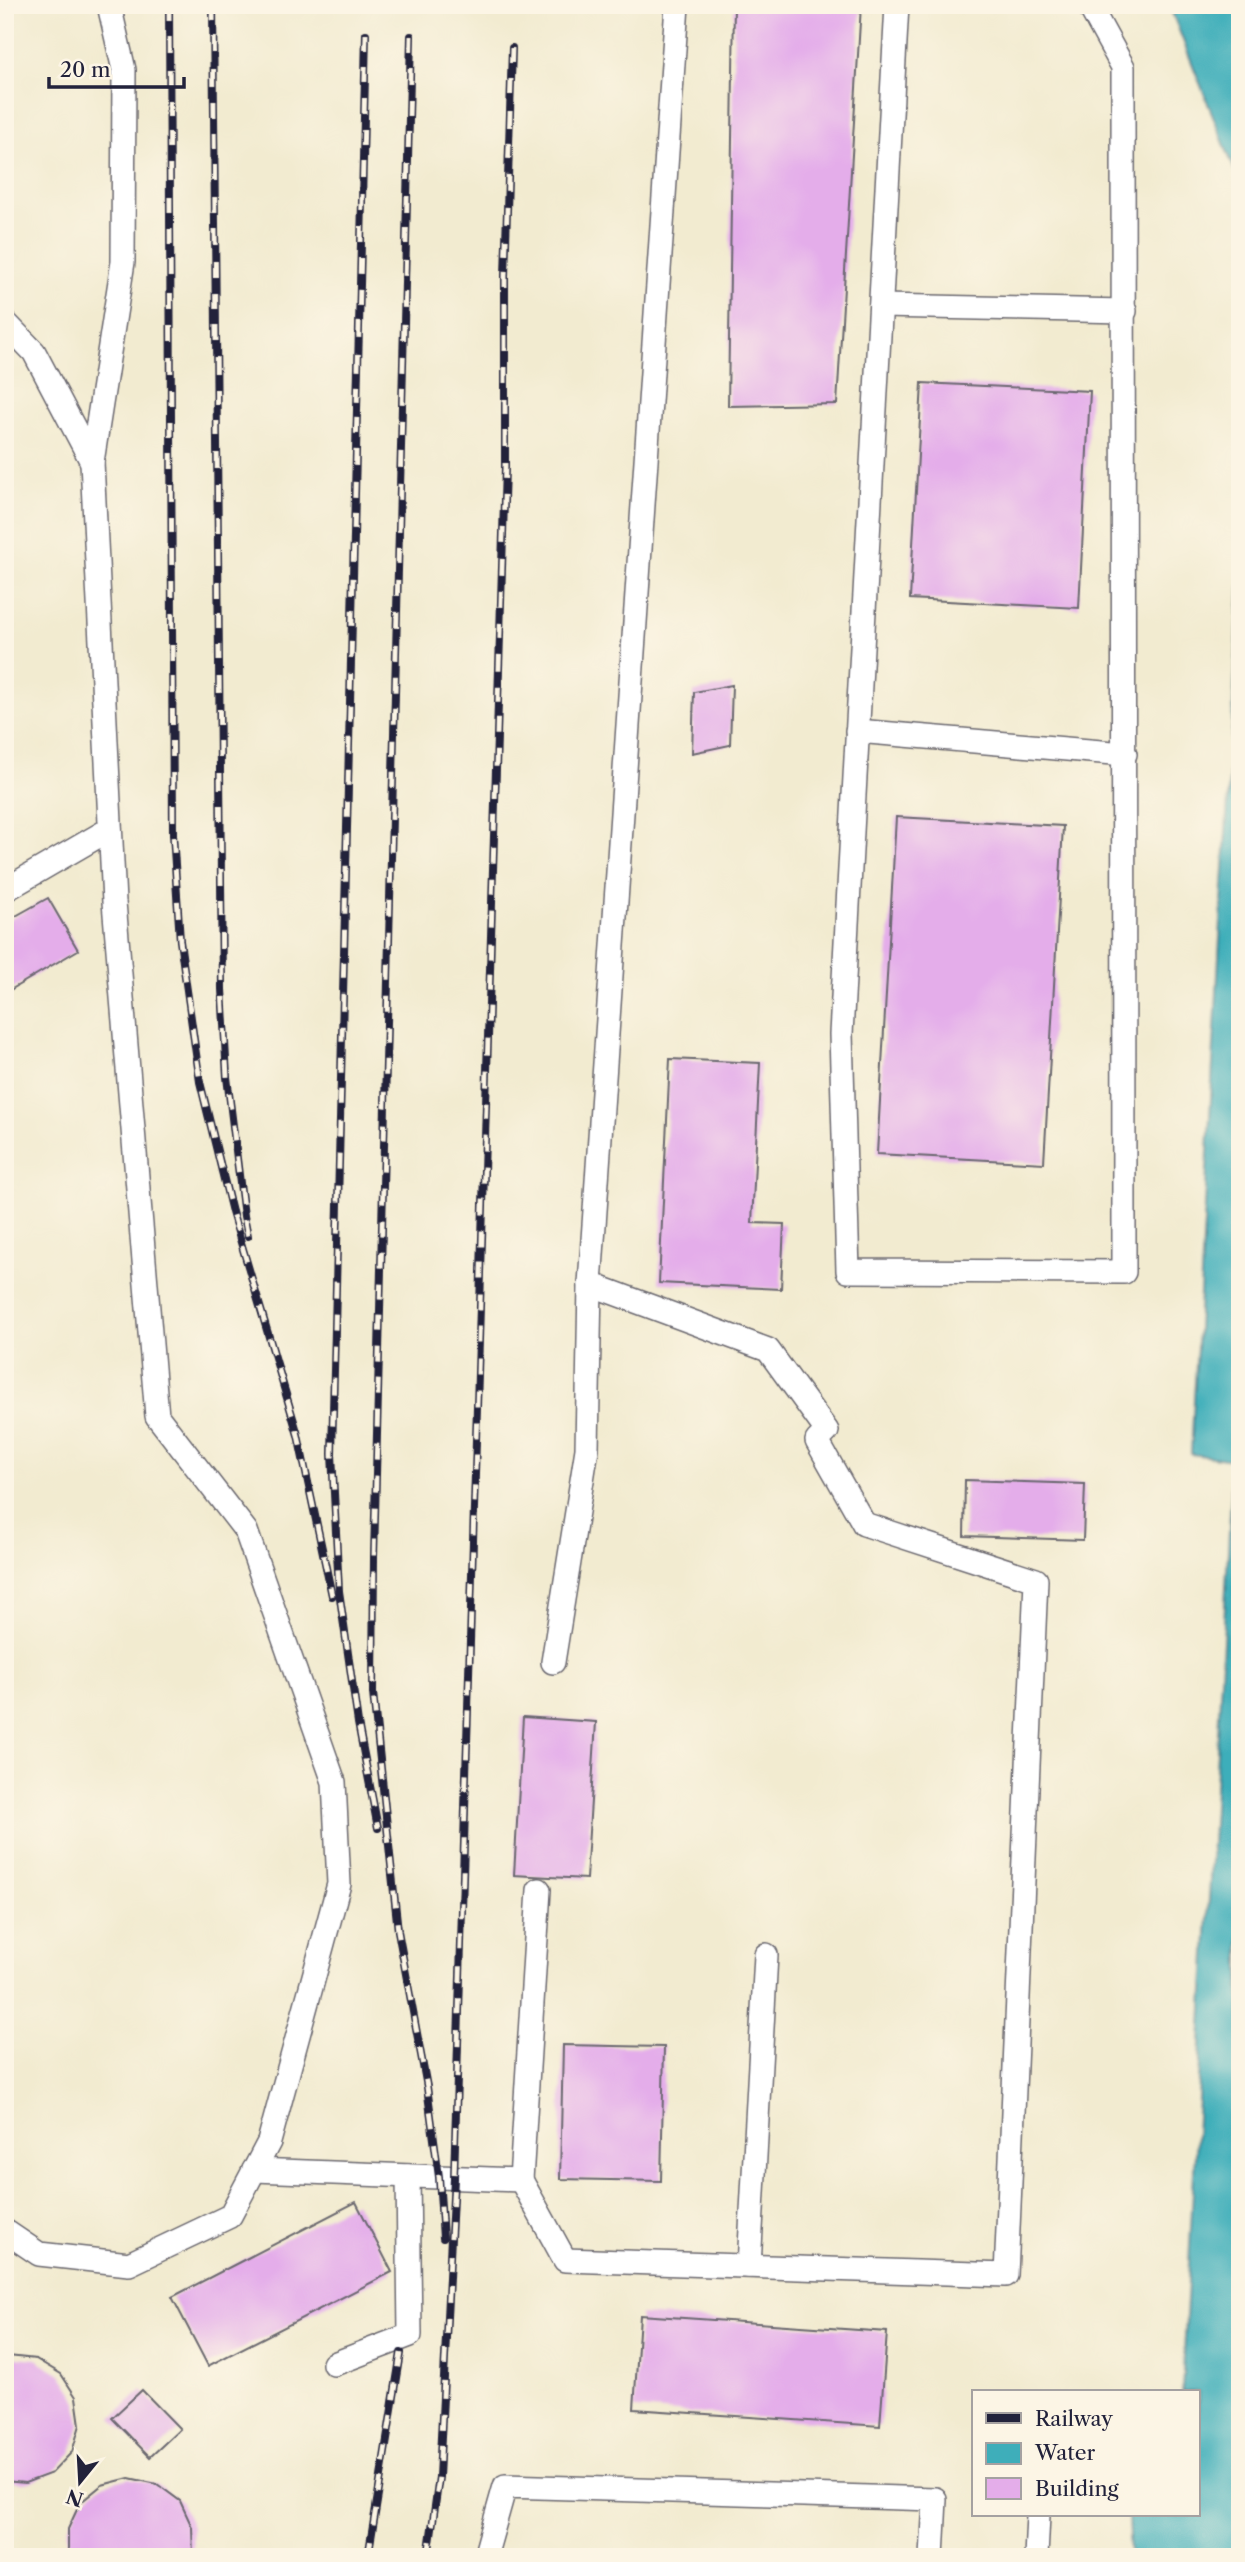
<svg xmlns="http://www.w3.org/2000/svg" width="1245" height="2562" font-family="'Libre Caslon Text',serif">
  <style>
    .water { fill: #3eaeba; stroke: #30687a; stroke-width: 2 }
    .building { fill: #e4adea }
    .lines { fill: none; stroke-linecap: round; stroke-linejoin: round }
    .lane-casing { stroke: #6b686f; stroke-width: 26 }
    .lane { stroke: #fff; stroke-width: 23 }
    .rail-casing { stroke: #22223b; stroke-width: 8 }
    .rail { stroke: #fcf5e5; stroke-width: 5; stroke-dasharray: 16; stroke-linecap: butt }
  </style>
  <rect width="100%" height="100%" fill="#fcf5e5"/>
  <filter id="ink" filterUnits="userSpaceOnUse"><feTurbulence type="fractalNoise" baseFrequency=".0143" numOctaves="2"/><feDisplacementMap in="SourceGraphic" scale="14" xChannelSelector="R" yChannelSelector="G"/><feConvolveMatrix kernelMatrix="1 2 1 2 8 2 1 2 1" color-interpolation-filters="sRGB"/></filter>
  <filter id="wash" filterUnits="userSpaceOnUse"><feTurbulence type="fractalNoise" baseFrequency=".00686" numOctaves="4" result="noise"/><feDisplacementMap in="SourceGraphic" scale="28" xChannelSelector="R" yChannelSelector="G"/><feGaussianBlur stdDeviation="1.57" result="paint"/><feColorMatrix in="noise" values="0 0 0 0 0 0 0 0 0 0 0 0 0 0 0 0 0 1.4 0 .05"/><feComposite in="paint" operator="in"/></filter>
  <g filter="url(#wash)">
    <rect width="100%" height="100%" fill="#f2ebd0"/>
    <g class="water">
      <path d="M1169,5H1240V184Z"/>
      <path d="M1240,584V2557H1130L1128,2515H1198V2392H1182L1233,1460L1191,1454Z"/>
    </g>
    <g id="blocks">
      <g class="building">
        <path d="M734,5H861L837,404L728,406Z"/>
        <path d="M922,383L1090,391L1079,608L910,599Z"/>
        <path d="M732,685L730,745L692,753L694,692Z"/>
        <path d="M896,817L1063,826L1044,1163L877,1154Z"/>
        <path d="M48,898L78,950L5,993V922Z"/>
        <path d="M670,1059L760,1063L752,1223L784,1224L781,1289L659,1283Z"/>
        <path d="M965,1480L1085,1484L1083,1540L964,1536Z"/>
        <path d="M523,1717L596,1722L586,1879L514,1875Z"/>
        <path d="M563,2045L664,2047L661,2181L560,2179Z"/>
        <path d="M356,2202L392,2272L208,2366L172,2297Z"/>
        <path d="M640,2315L887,2332L880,2426L634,2409Z"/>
        <path d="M8,2356L36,2359L61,2374L76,2397L80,2425L72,2452L52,2473L25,2483L5,2481V2357Z"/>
        <path d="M142,2390L180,2429L150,2457L112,2418Z"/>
        <path d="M129,2478L157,2484L180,2501L192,2527L193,2557H68V2529L80,2503L102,2485Z"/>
      </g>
    </g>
  </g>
  <g filter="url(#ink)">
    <use href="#blocks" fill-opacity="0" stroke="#6b686f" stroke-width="2"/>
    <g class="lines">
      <defs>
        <g id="lane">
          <path d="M897,5L841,1034L848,1271L1124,1272L1123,67L1089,5"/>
          <path d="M881,306L1125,311"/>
          <path d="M5,322L34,352L92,462"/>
          <path d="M857,731L1125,754"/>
          <path d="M5,890L110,829"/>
          <path d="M553,1662L587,1449L590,1284L677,5"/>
          <path d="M254,2170L521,2180L539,1890"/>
          <path d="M521,2180L565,2260L1006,2275L1036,1580L864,1524L817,1441L827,1431L768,1350L590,1284"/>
          <path d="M5,2231L39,2254L129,2264L230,2216L269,2142L339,1884L334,1782L246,1531L157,1416L114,902L92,462L123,262L124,70L109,5"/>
          <path d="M749,2266L766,1955"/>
          <path d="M334,2364L410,2335L408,2176"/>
          <path d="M485,2557L505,2486L935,2499L932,2557"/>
          <path d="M1036,2557L1038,2515"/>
        </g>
      </defs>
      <use href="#lane" class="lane-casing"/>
      <use href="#lane" class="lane"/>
      <defs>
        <g id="rail">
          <path d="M169,5L173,834L180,941L200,1082L232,1212L298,1435L332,1596"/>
          <path d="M213,5L222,989L227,1077L244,1216L248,1236"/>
          <path d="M366,34L332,1454L339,1591L358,1723L378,1828"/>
          <path d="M411,36L374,1557L373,1693L398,1931L427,2087L439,2177L443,2238"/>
          <path d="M368,2557L401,2353"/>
          <path d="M428,2557L439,2477L454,2178L505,467V276L512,48"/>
        </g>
      </defs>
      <use href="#rail" class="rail-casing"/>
      <use href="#rail" class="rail"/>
    </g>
  </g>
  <rect width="1245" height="2562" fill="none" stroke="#fcf5e5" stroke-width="28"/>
  <rect x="972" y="2390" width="228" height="126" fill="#fcf5e5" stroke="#a5a1a1" stroke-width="2"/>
  <rect x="986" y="2413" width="35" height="10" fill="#22223b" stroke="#a5a1a1" stroke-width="2"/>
  <text x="1035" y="2426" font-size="21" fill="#22223b">Railway</text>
  <rect x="986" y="2443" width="35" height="21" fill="#3eaeba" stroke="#a5a1a1" stroke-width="2"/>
  <text x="1035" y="2460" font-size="21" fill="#22223b">Water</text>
  <rect x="986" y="2478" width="35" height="21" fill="#e4adea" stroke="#a5a1a1" stroke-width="2"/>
  <text x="1035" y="2496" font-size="21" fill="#22223b">Building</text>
  <g transform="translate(80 2482) rotate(198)" stroke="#fcf5e5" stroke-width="5" paint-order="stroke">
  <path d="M0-5L12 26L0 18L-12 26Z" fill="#22223b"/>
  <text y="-10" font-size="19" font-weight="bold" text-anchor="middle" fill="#22223b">N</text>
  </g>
  <path d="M49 77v10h135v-10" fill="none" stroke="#22223b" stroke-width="3.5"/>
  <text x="60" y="77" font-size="21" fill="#22223b" stroke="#fcf5e5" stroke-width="5" paint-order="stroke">20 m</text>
</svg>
